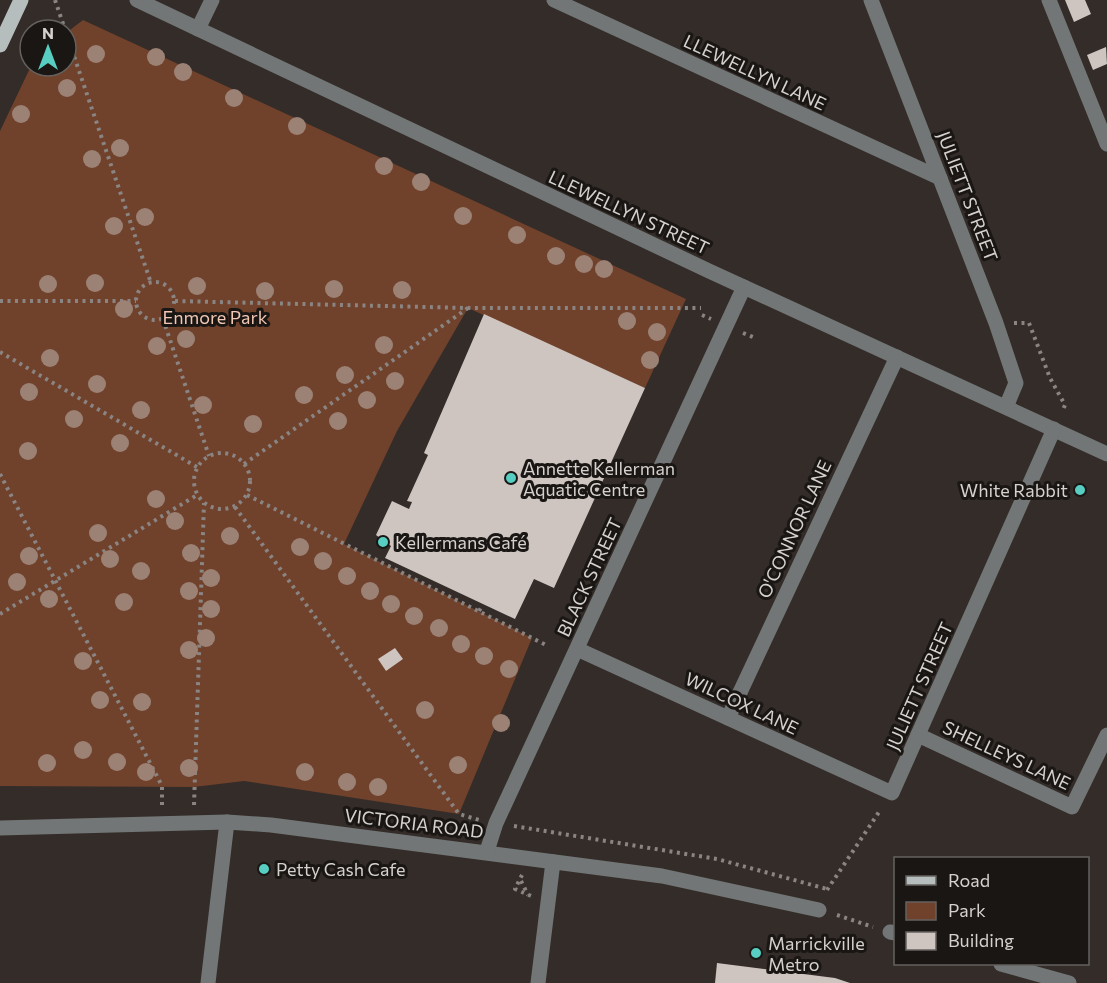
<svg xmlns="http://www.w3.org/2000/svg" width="1107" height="983" font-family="Commissioner,sans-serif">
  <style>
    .green { fill: #70412b }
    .building { fill: #cec5c0 }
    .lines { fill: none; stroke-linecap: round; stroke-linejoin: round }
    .path { stroke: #8a8482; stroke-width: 4; stroke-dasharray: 3 4.5; stroke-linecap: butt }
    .minor { stroke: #727676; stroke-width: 15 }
    .major { stroke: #b5bebd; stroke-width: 15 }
    .tree { fill: #9c8175 }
    .poi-dot { fill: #57cec1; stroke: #191614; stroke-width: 2 }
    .labels { text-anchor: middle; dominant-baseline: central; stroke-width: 6; stroke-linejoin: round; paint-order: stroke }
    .street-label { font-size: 18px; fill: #d5d1cf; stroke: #191614 }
    .park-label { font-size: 18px; fill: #f2c7b3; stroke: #191614 }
    .poi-label { font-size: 18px; fill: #d5d1cf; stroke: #191614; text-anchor: start }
  </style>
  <rect width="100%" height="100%" fill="#332c29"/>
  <path class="green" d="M83,20L686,299L645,388L468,308L397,431L344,544L532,638L459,814L244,781L194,787L0,786V131L31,66H66V33Z"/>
  <g class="building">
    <path d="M1065,0H1085L1091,14L1074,22Z"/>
    <path d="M1106,47L1107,64L1093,70L1087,55Z"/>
    <path d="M484,314L645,388L554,588L534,579L515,619L385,558L391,546L376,535L392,501L409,509L412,502L407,501L428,455L424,453Z"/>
    <path d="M395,648L403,659L386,671L378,659Z"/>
    <path d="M717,963L835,978L850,983H715Z"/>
  </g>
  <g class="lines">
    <g class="path">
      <path d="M55,0L151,283"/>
      <circle cx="155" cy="301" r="19"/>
      <path d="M0,301H136"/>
      <path d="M175,301L468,308H701"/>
      <path d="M702,315L711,319"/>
      <path d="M163,319L209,456"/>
      <path d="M1014,323H1029L1050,378L1065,405L1062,412"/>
      <path d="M743,333L753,337"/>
      <path d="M0,352L197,467"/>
      <circle cx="222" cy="481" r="28"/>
      <path d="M244,464L468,308"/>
      <path d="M0,474L162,786V805"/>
      <path d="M247,495L548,646"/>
      <path d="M235,507L459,814L479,820"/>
      <path d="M479,611L483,605"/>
      <path d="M0,614L197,495"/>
      <path d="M194,805L204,503"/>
      <path d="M514,826L717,859L827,889"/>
      <path d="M522,875L515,889L531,896"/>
      <path d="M521,881L528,895"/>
      <path d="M827,890L881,809"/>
      <path d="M837,915L873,927"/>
    </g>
    <g class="minor">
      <path d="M137,0L709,271L1107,454"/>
      <path d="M554,0L940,178"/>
      <path d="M871,0L996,323L1016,383L1006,407"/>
      <path d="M1049,0L1107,144"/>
      <path d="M198,29L212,0"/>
      <path d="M577,649L892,793L1054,429"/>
      <path d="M728,718L897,357"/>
      <path d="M918,735L1072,807L1107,735"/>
      <path d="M0,828L227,822L271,825L662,876L819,910"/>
      <path d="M487,851L496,823L744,287"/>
      <path d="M890,932L896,933"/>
      <path d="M1001,964L1069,983"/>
      <path d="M208,983L227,822"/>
      <path d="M538,983L553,862"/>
    </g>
    <path class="major" d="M0,45L21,0"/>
  </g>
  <g class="tree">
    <circle cx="96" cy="54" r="9"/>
    <circle cx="156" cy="57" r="9"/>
    <circle cx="183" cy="72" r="9"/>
    <circle cx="67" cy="88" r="9"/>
    <circle cx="234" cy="98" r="9"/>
    <circle cx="21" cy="114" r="9"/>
    <circle cx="297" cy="126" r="9"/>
    <circle cx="120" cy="148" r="9"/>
    <circle cx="92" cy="159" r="9"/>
    <circle cx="384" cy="166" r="9"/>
    <circle cx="421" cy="182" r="9"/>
    <circle cx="463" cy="216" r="9"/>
    <circle cx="145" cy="217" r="9"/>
    <circle cx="114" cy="226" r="9"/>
    <circle cx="517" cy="235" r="9"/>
    <circle cx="556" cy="256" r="9"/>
    <circle cx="584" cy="264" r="9"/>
    <circle cx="604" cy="269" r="9"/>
    <circle cx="95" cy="283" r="9"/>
    <circle cx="48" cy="284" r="9"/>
    <circle cx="197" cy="286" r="9"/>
    <circle cx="334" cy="289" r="9"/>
    <circle cx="402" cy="290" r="9"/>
    <circle cx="265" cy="291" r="9"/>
    <circle cx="124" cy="309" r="9"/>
    <circle cx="627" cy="321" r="9"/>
    <circle cx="657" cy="332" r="9"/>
    <circle cx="186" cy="339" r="9"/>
    <circle cx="384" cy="345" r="9"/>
    <circle cx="157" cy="346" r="9"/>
    <circle cx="50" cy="358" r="9"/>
    <circle cx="650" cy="360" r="9"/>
    <circle cx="345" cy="375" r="9"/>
    <circle cx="395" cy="381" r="9"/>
    <circle cx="97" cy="384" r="9"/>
    <circle cx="29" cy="392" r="9"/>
    <circle cx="304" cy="395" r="9"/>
    <circle cx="367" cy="400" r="9"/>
    <circle cx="203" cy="405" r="9"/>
    <circle cx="141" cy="410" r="9"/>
    <circle cx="74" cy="419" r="9"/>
    <circle cx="338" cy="421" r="9"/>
    <circle cx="253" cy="424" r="9"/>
    <circle cx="120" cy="443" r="9"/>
    <circle cx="28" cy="451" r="9"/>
    <circle cx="156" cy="499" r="9"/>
    <circle cx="175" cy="521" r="9"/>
    <circle cx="98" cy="533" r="9"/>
    <circle cx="230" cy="536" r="9"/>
    <circle cx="300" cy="547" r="9"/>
    <circle cx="191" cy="553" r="9"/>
    <circle cx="29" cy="556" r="9"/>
    <circle cx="110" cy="559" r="9"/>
    <circle cx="323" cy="561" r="9"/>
    <circle cx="141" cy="571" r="9"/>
    <circle cx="347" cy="576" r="9"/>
    <circle cx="211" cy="578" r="9"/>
    <circle cx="17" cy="582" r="9"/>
    <circle cx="189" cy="591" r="9"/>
    <circle cx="370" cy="591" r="9"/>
    <circle cx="49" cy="599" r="9"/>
    <circle cx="124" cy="602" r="9"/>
    <circle cx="391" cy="604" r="9"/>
    <circle cx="211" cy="609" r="9"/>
    <circle cx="414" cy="616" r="9"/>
    <circle cx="439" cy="628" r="9"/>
    <circle cx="206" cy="638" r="9"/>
    <circle cx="461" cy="644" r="9"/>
    <circle cx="189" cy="650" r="9"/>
    <circle cx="484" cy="656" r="9"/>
    <circle cx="83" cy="661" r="9"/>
    <circle cx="509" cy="669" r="9"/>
    <circle cx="100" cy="700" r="9"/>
    <circle cx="142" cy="702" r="9"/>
    <circle cx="425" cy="710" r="9"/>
    <circle cx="501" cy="723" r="9"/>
    <circle cx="83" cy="750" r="9"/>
    <circle cx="117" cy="762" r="9"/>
    <circle cx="47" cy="763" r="9"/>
    <circle cx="458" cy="765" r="9"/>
    <circle cx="189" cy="768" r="9"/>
    <circle cx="146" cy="772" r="9"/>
    <circle cx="305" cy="772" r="9"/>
    <circle cx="347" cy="782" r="9"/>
    <circle cx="378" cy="787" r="9"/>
  </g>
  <g class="poi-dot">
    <circle cx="511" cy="478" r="6"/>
    <circle cx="1080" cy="490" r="6"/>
    <circle cx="383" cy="542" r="6"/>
    <circle cx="264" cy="869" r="6"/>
    <circle cx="756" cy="953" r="6"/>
  </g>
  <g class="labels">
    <g class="street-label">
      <text transform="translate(755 72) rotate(25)">LLEWELLYN LANE</text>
      <text transform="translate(968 196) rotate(69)">JULIETT STREET</text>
      <text transform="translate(629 212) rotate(25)">LLEWELLYN STREET</text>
      <text transform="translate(794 529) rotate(-65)">O'CONNOR LANE</text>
      <text transform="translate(589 577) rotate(-65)">BLACK STREET</text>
      <text transform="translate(919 686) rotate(-66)">JULIETT STREET</text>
      <text transform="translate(742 703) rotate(25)">WILCOX LANE</text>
      <text transform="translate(1007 755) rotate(25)">SHELLEYS LANE</text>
      <text transform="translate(414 823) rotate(7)">VICTORIA ROAD</text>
    </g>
    <g class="park-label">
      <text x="215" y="317">Enmore Park</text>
    </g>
    <g class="poi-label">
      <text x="523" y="468">Annette Kellerman<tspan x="523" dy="21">Aquatic Centre</tspan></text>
      <text x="1068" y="490" text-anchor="end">White Rabbit</text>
      <text x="395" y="542">Kellermans Café</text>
      <text x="276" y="869">Petty Cash Cafe</text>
      <text x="768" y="943">Marrickville<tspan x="768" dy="21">Metro</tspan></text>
    </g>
  </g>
  <rect x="894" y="857" width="195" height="108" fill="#191614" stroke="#64615f" stroke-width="1.5"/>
  <rect x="906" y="876" width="30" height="9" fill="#b5bebd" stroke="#64615f" stroke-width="1.5"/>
  <text x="948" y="887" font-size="18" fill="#d5d1cf">Road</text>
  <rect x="906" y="902" width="30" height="18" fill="#70412b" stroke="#64615f" stroke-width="1.5"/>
  <text x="948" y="917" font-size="18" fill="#d5d1cf">Park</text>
  <rect x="906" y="932" width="30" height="18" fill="#cec5c0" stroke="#64615f" stroke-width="1.5"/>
  <text x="948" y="947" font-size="18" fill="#d5d1cf">Building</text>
  <g transform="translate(48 48)"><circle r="28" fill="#191614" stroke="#64615f" stroke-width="1.5"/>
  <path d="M0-4.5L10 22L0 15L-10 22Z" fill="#57cec1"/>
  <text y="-9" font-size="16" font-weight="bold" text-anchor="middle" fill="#d5d1cf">N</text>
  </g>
</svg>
